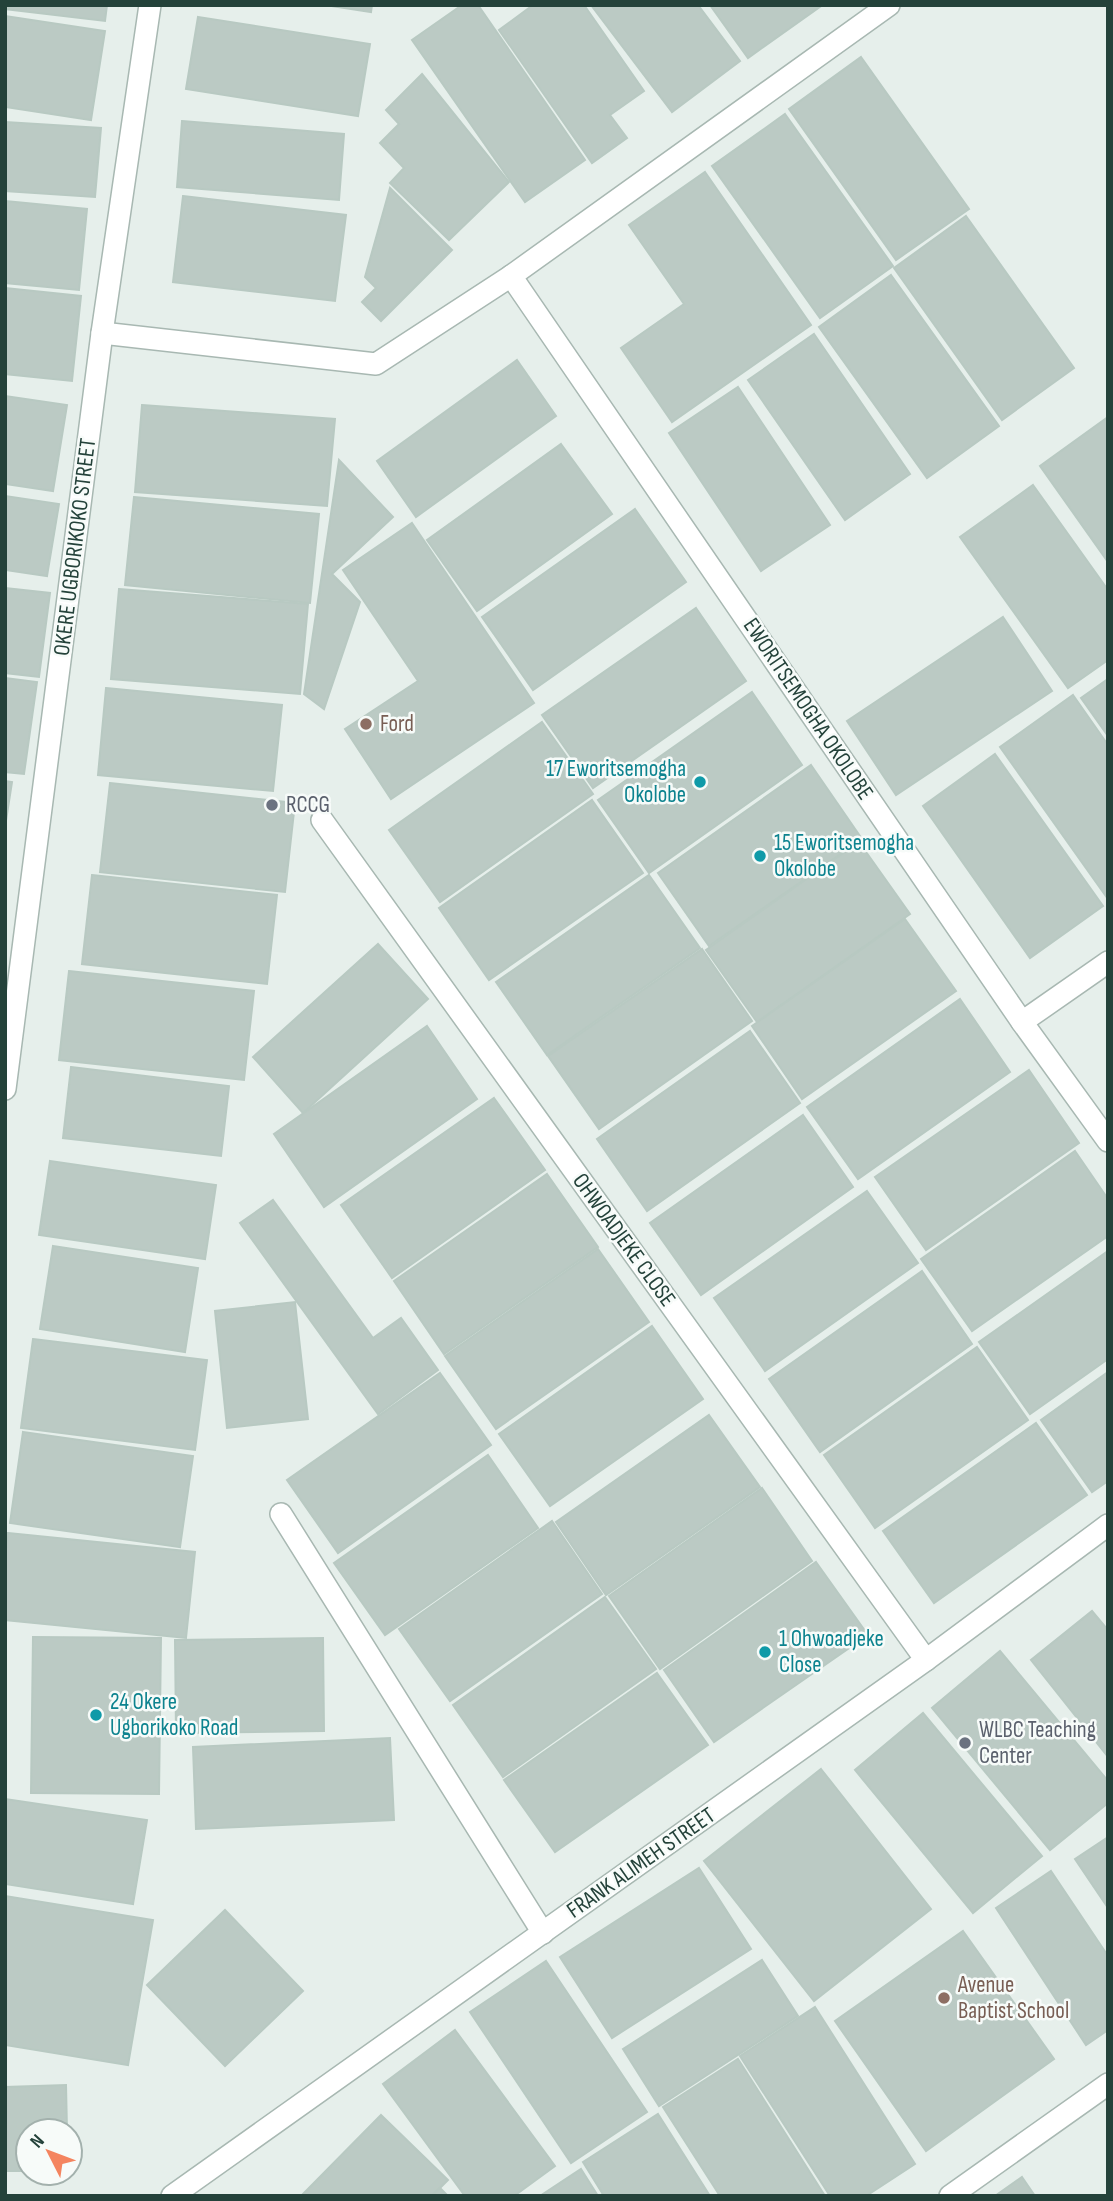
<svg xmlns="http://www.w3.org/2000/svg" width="1113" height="2201" font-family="'Sofia Sans Condensed',sans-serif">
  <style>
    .building { fill: #bbcac4; stroke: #b8c9c2; stroke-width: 2 }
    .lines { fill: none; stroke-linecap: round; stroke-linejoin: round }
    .minor-casing { stroke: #a8b8b2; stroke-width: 24 }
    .minor { stroke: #fff; stroke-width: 21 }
    .education-dot { fill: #8d6e63; stroke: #f7fbf9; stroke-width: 2.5 }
    .culture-dot { fill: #0f9aa8; stroke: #f7fbf9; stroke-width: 2.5 }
    .worship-dot { fill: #6b7280; stroke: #f7fbf9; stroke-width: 2.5 }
    .labels { text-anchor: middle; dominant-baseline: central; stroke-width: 5; stroke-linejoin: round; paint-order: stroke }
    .street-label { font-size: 23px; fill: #24423a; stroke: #f7fbf9 }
    .education-label { font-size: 23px; fill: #785e54; stroke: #f7fbf9; text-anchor: start }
    .culture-label { font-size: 23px; fill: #0d838f; stroke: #f7fbf9; text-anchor: start }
    .worship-label { font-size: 23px; fill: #5b616d; stroke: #f7fbf9; text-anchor: start }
  </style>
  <rect width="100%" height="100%" fill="#e6efeb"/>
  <g class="building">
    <path d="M5,5H107L105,21L5,9Z"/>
    <path d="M325,5H372L371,12Z"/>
    <path d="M462,5H478L585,160L525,202L412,40Z"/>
    <path d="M533,5H584L644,91L610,115L627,138L592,163L499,30Z"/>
    <path d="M591,5H698L740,61L672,112Z"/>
    <path d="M710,5H820L821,6L748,58Z"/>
    <path d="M5,16L105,31L91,120L5,107Z"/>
    <path d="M198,17L370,44L358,116L186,89Z"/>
    <path d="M861,57L969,209L896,260L789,109Z"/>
    <path d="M422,74L509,182L449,240L390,183L404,168L380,143L399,124L386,110Z"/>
    <path d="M785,114L893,266L820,318L712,166Z"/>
    <path d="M182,121L344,134L339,200L177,187Z"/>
    <path d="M5,122L101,128L95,197L5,191Z"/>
    <path d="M705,172L811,325L672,422L621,348L684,304L629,225Z"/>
    <path d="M390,188L452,250L381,321L362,302L376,288L365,277Z"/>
    <path d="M183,196L346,215L335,301L173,282Z"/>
    <path d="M5,201L87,209L79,290L5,283Z"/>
    <path d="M966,216L1074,368L1002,420L894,268Z"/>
    <path d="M891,275L999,426L927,478L819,327Z"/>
    <path d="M5,288L81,296L72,381L5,374Z"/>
    <path d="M814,334L910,474L845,520L748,380Z"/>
    <path d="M517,360L556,416L416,517L377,461Z"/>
    <path d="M738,387L830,525L761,571L669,433Z"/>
    <path d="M5,396L67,405L53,491L5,484Z"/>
    <path d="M142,405L335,419L327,506L135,492Z"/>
    <path d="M1108,417V562L1040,466Z"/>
    <path d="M561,444L612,514L477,611L427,540Z"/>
    <path d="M339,460L393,517L332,574L360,602L324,709L304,694Z"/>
    <path d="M1033,485L1108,590V660L1068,688L960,537Z"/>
    <path d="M5,496L59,504L47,576L5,570Z"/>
    <path d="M134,497L319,514L310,603L125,585Z"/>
    <path d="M635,509L686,582L533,690L482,617Z"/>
    <path d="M412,523L534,703L391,799L345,729L418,681L343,570Z"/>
    <path d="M5,588L50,593L39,677L5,673Z"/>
    <path d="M119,589L308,604L300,694L111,679Z"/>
    <path d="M696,608L746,681L593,788L542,715Z"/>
    <path d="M1003,617L1052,691L896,795L847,721Z"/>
    <path d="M5,678L37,682L24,774L5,772Z"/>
    <path d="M1108,679V736L1081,698Z"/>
    <path d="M106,688L282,705L273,791L98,775Z"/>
    <path d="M752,692L802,765L649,873L598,800Z"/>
    <path d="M1073,695L1108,745V899L1000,747Z"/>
    <path d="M542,722L593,794L440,902L389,830Z"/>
    <path d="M995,754L1103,906L1030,958L923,806Z"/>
    <path d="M811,765L862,839L709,946L658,873Z"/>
    <path d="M5,781L12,782L5,827Z"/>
    <path d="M110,783L295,803L285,892L100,872Z"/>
    <path d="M592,800L643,873L489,980L439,908Z"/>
    <path d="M859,842L910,914L757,1022L706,950Z"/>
    <path d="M92,875L277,895L267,984L82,964Z"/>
    <path d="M649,875L700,948L547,1055L496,982Z"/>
    <path d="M905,919L956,991L802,1099L752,1026Z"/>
    <path d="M378,944L428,999L303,1113L253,1057Z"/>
    <path d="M702,949L752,1021L599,1129L548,1056Z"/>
    <path d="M69,971L254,991L244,1080L59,1060Z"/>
    <path d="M960,999L1010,1072L858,1179L807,1107Z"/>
    <path d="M427,1026L477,1099L324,1207L274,1134Z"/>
    <path d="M750,1031L800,1103L647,1211L597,1139Z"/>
    <path d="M71,1067L229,1086L221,1156L63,1138Z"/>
    <path d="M1029,1070L1079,1143L926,1250L875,1177Z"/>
    <path d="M494,1098L545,1170L392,1278L341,1205Z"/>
    <path d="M803,1115L853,1187L701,1295L650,1223Z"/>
    <path d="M1075,1151L1108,1199V1236L972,1331L921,1259Z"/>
    <path d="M50,1161L216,1185L205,1259L39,1235Z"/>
    <path d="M547,1174L598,1247L444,1354L394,1281Z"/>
    <path d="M867,1191L918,1263L765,1371L714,1298Z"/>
    <path d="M273,1200L373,1338L401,1318L438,1370L378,1414L240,1223Z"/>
    <path d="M53,1246L198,1268L185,1352L40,1329Z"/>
    <path d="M598,1249L649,1322L496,1429L445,1356Z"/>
    <path d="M1108,1251V1359L1030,1414L979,1342Z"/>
    <path d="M922,1271L972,1344L820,1452L769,1379Z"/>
    <path d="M295,1302L308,1419L227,1428L215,1311Z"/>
    <path d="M652,1326L703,1399L550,1506L499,1434Z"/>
    <path d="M33,1339L207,1360L195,1450L21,1428Z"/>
    <path d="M977,1347L1028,1420L875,1528L824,1455Z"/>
    <path d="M1108,1372V1481L1092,1492L1041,1420Z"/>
    <path d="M440,1373L491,1445L338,1553L287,1480Z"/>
    <path d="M709,1415L760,1487L606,1595L556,1522Z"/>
    <path d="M1036,1423L1087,1495L934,1603L883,1531Z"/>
    <path d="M23,1432L193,1456L180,1547L10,1523Z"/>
    <path d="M488,1455L538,1528L385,1635L334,1563Z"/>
    <path d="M762,1488L812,1561L660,1669L609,1596Z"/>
    <path d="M552,1521L602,1594L450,1701L399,1629Z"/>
    <path d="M8,1533L195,1552L186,1638L5,1620V1555Z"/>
    <path d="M816,1562L868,1635L714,1742L664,1670Z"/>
    <path d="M605,1597L656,1669L503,1777L453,1705Z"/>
    <path d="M1092,1611L1108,1630V1757L1031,1660Z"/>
    <path d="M33,1637L161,1638L159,1794L31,1793Z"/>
    <path d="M323,1638L324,1731L176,1733L175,1640Z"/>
    <path d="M1000,1651L1108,1781V1803L1050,1850L932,1708Z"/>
    <path d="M657,1673L708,1745L555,1852L504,1780Z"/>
    <path d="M923,1713L1042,1856L973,1913L855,1770Z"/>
    <path d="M390,1738L394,1820L196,1829L193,1747Z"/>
    <path d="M821,1769L931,1909L814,2001L704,1861Z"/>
    <path d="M5,1799L147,1820L133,1904L5,1884Z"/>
    <path d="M1108,1837V1908L1075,1859Z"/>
    <path d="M699,1868L751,1949L612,2038L560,1957Z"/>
    <path d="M1051,1871L1108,1956V2030L1086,2045L996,1908Z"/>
    <path d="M5,1896L153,1920L128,2065L5,2045Z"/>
    <path d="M225,1910L303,1991L225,2066L147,1985Z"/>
    <path d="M963,1931L1054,2059L926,2151L835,2021Z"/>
    <path d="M762,1960L798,2016L659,2106L623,2049Z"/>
    <path d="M546,1961L647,2112L571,2163L470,2012Z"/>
    <path d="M815,2007L915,2164L866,2196H830L740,2056Z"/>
    <path d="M455,2030L555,2166L514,2196H465L383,2084Z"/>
    <path d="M738,2059L825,2196H720L663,2107Z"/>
    <path d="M66,2085L67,2131H28V2171H5V2087Z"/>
    <path d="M658,2114L710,2196H604L583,2162Z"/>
    <path d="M381,2115L448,2180L432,2196H301Z"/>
    <path d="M581,2169L598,2196H540Z"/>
    <path d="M1022,2177L1035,2196H995Z"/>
    <path d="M440,2188L448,2196H432Z"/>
  </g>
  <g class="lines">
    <defs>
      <g id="minor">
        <path d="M511,276L1022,1022L1108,1141"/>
        <path d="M102,333L376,364L511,276L889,5"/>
        <path d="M322,820L926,1660"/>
        <path d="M1022,1022L1108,962"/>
        <path d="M5,1089L102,333L150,5"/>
        <path d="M281,1514L543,1933"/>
        <path d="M172,2196L926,1660L1108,1525"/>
        <path d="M950,2196L1108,2084"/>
      </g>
    </defs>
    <use href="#minor" class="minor-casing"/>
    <use href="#minor" class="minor"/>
  </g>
  <g class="education-dot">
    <circle cx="366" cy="724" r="7"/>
    <circle cx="944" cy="1998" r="7"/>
  </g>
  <g class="culture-dot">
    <circle cx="700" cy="782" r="7"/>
    <circle cx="760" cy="856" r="7"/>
    <circle cx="765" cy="1652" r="7"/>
    <circle cx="96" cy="1715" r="7"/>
  </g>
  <g class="worship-dot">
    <circle cx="272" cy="805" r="7"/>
    <circle cx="965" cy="1743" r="7"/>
  </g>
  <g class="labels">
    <g class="street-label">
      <text transform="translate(75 547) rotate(-83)">OKERE UGBORIKOKO STREET</text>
      <text transform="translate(808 709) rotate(56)">EWORITSEMOGHA OKOLOBE</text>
      <text transform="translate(624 1240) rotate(54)">OHWOADJEKE CLOSE</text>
      <text transform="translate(641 1863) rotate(-35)">FRANK ALIMEH STREET</text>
    </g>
    <g class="education-label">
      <text x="380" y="724">Ford</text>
      <text x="958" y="1985">Avenue<tspan x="958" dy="26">Baptist School</tspan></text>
    </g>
    <g class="culture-label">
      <text x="686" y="769" text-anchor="end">17 Eworitsemogha<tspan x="686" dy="26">Okolobe</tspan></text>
      <text x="774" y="843">15 Eworitsemogha<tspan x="774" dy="26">Okolobe</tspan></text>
      <text x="779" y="1639">1 Ohwoadjeke<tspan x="779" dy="26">Close</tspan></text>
      <text x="110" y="1702">24 Okere<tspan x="110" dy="26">Ugborikoko Road</tspan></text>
    </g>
    <g class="worship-label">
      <text x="286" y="805">RCCG</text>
      <text x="979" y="1730">WLBC Teaching<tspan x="979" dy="26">Center</tspan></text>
    </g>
  </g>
  <rect width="1113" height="2201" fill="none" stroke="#24423a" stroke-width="14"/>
  <g transform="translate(49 2152) rotate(312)"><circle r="33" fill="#f7fbf9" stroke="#a3b1ad" stroke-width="2"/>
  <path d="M0-5L12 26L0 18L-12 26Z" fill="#f4845f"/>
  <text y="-10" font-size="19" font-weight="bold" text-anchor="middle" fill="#24423a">N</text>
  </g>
</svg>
